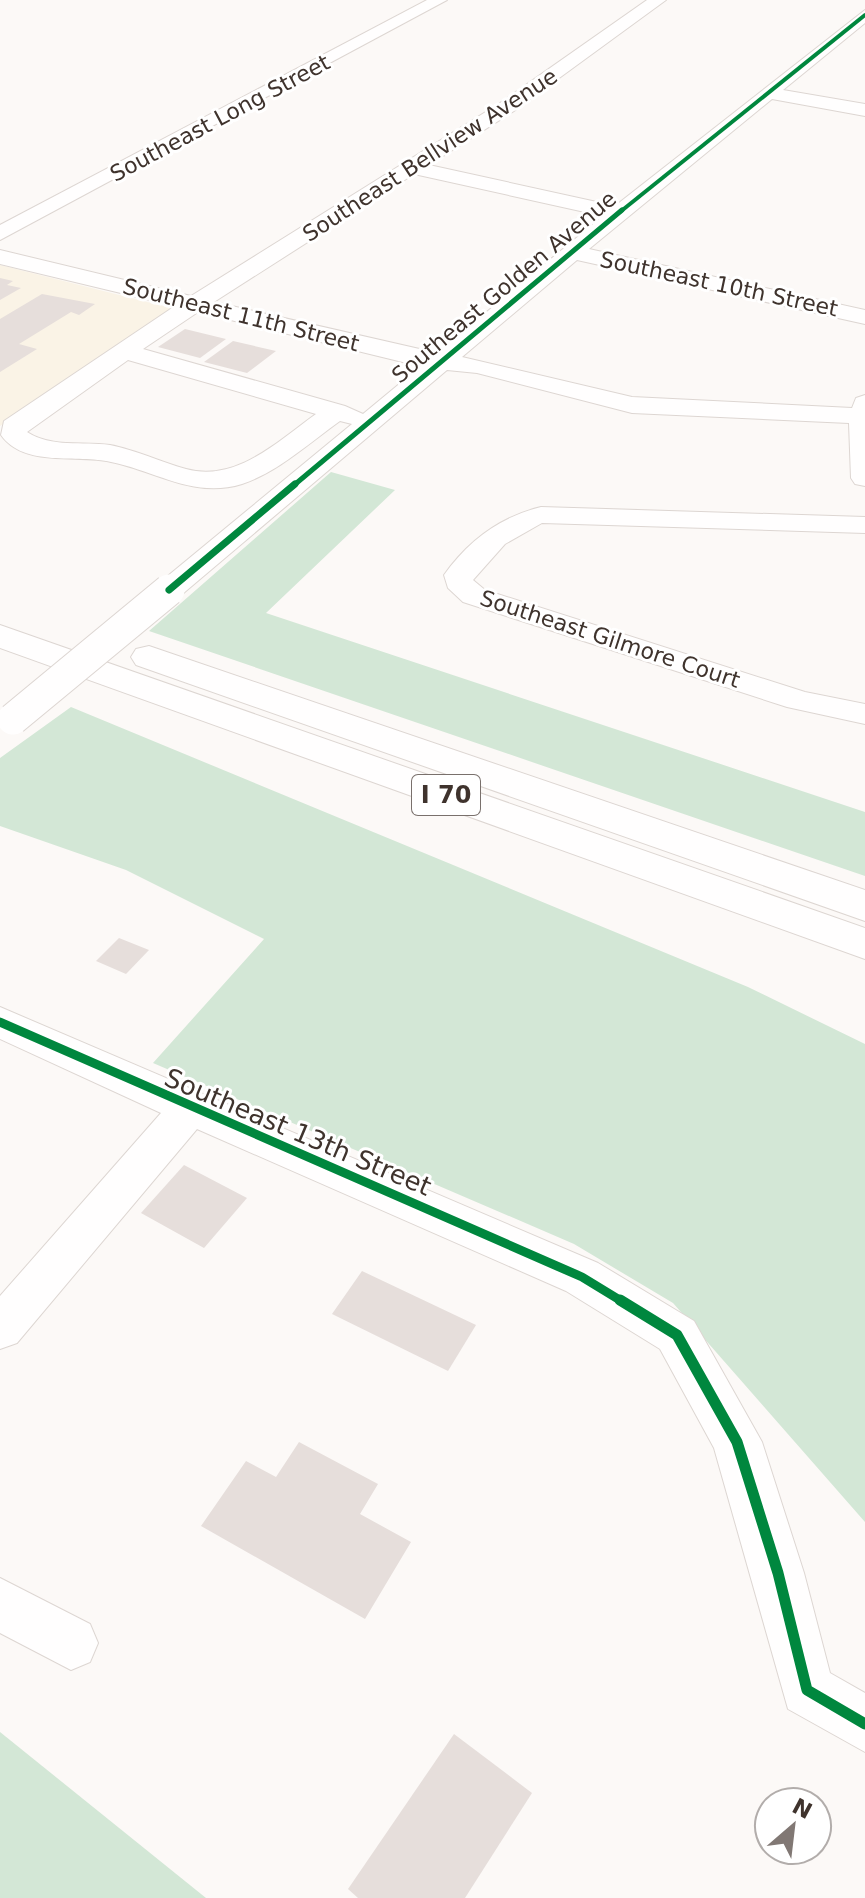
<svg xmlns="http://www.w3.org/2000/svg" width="865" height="1898" font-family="'DejaVu Sans',sans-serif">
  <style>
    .education { fill: #faf3e6 }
    .green { fill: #d3e7d6 }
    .building { fill: #e6dedb }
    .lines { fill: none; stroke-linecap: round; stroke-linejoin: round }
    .minor-casing { stroke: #ddd6d2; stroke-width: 2 }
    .highway-casing { stroke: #ddd6d2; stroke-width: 2 }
    .minor { fill: #fffefe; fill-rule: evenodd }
    .highway { fill: #fffefe; fill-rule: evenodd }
    .minor-bridge-casing { stroke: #ddd6d2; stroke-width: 33; stroke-linecap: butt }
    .minor-bridge { stroke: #fffefe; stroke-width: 31 }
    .cycleway-far4-casing { stroke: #fff; stroke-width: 6 }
    .cycleway-far3-casing { stroke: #fff; stroke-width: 8 }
    .cycleway-far2-casing { stroke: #fff; stroke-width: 11 }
    .cycleway-far1-casing { stroke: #fff; stroke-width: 14 }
    .cycleway-casing { stroke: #fff; stroke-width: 16 }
    .cycleway-far4 { stroke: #00873e; stroke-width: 4 }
    .cycleway-far3 { stroke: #00873e; stroke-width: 5 }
    .cycleway-far2 { stroke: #00873e; stroke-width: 7 }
    .cycleway-far1 { stroke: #00873e; stroke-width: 9 }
    .cycleway { stroke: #00873e; stroke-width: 11 }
    .labels { text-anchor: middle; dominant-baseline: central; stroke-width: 6; stroke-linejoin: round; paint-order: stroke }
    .far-street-label { font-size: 22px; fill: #3f332d; stroke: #fff }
    .shield { fill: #fff; stroke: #79706c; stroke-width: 2 }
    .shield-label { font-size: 24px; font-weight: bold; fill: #3f332d }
    .street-label { font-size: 26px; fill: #3f332d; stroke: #fff }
  </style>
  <rect width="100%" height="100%" fill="#fcf9f7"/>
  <path class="education" d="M0,265L175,309L0,426Z"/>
  <g class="green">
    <path d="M331,472L395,490L266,613L865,812V876L149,631Z"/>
    <path d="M71,707L748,987L865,1044V1522L673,1303L574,1244L153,1063L264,939L126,870L0,826V758Z"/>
    <path d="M0,1732L206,1898H0Z"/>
  </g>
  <g class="building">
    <path d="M0,278L13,281L7,285L21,288L0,300Z"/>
    <path d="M42,294L95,304L79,315L71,312L19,344L37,349L0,372V319Z"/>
    <path d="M185,329L226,339L200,358L158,347Z"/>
    <path d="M233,341L276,351L247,373L204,362Z"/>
    <path d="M119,938L149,950L126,974L96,961Z"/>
    <path d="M184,1165L247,1198L204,1248L141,1213Z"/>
    <path d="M362,1271L476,1325L448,1371L332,1314Z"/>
    <path d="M299,1442L378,1484L360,1514L411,1542L365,1619L201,1526L246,1461L276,1477Z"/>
    <path d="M454,1734L532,1793L465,1898H358L348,1889Z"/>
  </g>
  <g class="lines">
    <defs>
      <g id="minor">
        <path d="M427,0H447L0,240V225Z"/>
        <path d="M647,0H666L514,111L429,165L615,206L865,10V23L783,90L865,104V116L772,99L589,249L865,310V324L577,260L462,357L632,397L852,408L856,398L865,395V486L855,484L851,478L849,423L632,413L477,373L447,370L180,596H158L154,590L158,584L352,424L340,421C309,443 278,472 242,484C194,499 156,471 111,462C78,454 24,468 1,435L4,421L175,306L0,264V250L191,296L500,103ZM414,174L603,216L437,353L214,302ZM198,312L415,365L421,366L363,414L345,406L143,349ZM128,360L316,414C278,441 236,483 186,469C161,462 136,450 110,445C82,441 52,448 27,432Z"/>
        <path d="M541,507L865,517V533L542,523L505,544L473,580L485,590L805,692L865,704V724L787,707L463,602L448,588L444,575C469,540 500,517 541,507Z"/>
        <path d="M0,1007L598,1263L694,1321L762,1442L804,1573L830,1673L865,1693V1752L788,1709L714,1448L660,1349L566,1291L197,1129L17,1343L0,1349V1296L161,1113L0,1039Z"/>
        <path d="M0,1578L90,1624L98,1643L90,1662L71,1670L0,1633Z"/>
      </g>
      <g id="highway">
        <path d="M0,625L865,928V959L0,648Z"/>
        <path d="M149,646L865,890V921L136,665L131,657L136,649Z"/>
      </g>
    </defs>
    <use href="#minor" class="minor-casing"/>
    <use href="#highway" class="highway-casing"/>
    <use href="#minor" class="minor"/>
    <use href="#highway" class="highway"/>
    <defs>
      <path id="minor-bridge" d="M13,719L169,590"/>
    </defs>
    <use href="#minor-bridge" class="minor-bridge-casing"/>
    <use href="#minor-bridge" class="minor-bridge"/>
    <defs>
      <path id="cycleway-far4" d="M620,212L865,15"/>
      <path id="cycleway-far3" d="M293,486L622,210"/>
      <path id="cycleway-far2" d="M169,590L295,484"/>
      <path id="cycleway-far1" d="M0,1022L582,1277L623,1302"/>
      <path id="cycleway" d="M620,1300L677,1335L737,1442L778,1573L807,1690L865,1724"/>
    </defs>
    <use href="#cycleway-far4" class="cycleway-far4-casing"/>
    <use href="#cycleway-far3" class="cycleway-far3-casing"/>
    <use href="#cycleway-far2" class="cycleway-far2-casing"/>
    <use href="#cycleway-far1" class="cycleway-far1-casing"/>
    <use href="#cycleway" class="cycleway-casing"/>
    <use href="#cycleway-far4" class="cycleway-far4"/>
    <use href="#cycleway-far3" class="cycleway-far3"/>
    <use href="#cycleway-far2" class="cycleway-far2"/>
    <use href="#cycleway-far1" class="cycleway-far1"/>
    <use href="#cycleway" class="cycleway"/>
  </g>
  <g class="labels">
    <g class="far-street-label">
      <text transform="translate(220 118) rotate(-28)">Southeast Long Street</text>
      <text transform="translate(430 155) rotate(-33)">Southeast Bellview Avenue</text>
      <text transform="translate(719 284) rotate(12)">Southeast 10th Street</text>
      <text transform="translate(504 287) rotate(-40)">Southeast Golden Avenue</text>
      <text transform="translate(241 315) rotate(14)">Southeast 11th Street</text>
      <text transform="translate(610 639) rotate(18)">Southeast Gilmore Court</text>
    </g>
    <rect class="shield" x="412" y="775" width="68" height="40" rx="6"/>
    <g class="shield-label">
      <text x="446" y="795">I 70</text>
    </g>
    <g class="street-label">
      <text transform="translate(298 1132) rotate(23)">Southeast 13th Street</text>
    </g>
  </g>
  <g transform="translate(793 1826) rotate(28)"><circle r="38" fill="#ffffff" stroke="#b2adab" stroke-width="2"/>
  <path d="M0-6L14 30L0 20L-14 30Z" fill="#817874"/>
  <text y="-12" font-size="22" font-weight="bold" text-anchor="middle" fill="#3f332d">N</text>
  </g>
</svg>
